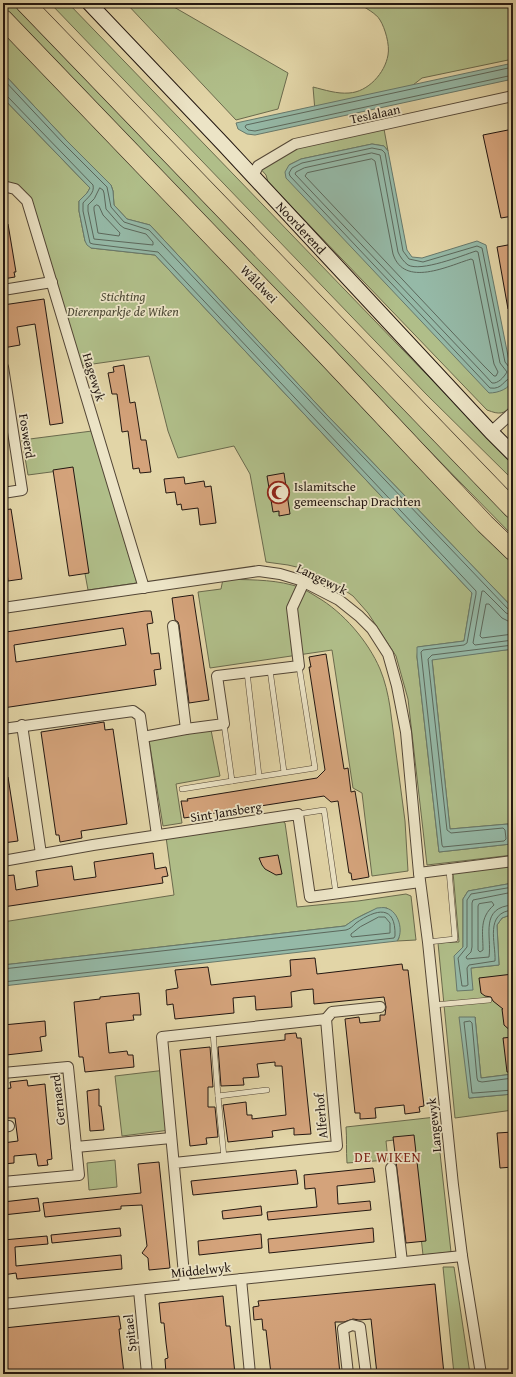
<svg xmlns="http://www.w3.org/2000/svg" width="516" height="1377" font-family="'Gentium Book Plus',serif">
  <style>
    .green { fill: #b0be89; stroke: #6a6a4d }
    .water { fill: #95b9a7; stroke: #67786b }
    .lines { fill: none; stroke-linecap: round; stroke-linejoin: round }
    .shore { stroke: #5c685c; stroke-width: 1 }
    .building { fill: #d4a37b; stroke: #231711; fill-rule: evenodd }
    .lane-casing { stroke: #534636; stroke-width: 6 }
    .street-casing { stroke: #534636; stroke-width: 12 }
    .secondary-casing { stroke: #231711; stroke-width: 16 }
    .highway-casing { stroke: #231711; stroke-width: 20 }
    .lane { stroke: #ece4c6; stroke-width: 5 }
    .street { stroke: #ece4c6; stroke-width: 10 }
    .secondary { stroke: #ece4c6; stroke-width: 14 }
    .highway { stroke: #e2d5a7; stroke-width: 19 }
    .labels { text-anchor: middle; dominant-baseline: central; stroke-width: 3.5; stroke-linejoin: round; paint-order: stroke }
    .street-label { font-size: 13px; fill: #231711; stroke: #ece4c6 }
    .park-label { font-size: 13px; font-style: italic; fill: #4d4935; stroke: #ece4c6 }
    .poi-label { font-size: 13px; fill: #231711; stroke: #ece4c6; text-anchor: start }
    .neighbourhood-label { font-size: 14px; letter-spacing: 1px; fill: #7a1f14; stroke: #ece4c6 }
  </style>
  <rect width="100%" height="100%" fill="#e2d5a7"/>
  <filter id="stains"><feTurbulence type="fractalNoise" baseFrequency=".005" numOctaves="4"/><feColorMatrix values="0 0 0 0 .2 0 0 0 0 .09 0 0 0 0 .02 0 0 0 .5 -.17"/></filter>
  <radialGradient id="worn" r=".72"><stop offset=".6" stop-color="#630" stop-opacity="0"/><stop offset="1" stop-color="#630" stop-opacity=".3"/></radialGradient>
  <g class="green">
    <path d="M3,3H15L513,514V536L318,337L3,7Z"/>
    <path d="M50,3H68L513,464V480L426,394Z"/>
    <path d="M126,3H167L288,73L278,109L236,120Z"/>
    <path d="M358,3H513V59L422,78L404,92L315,111L313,87C325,90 337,94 349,93C368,92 385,73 388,55C390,45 385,28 380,20C376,13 365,8 358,3Z"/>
    <path d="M3,29L513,560V608L326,414L150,225L127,219L114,205L113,191L111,185L66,140L3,73Z"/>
    <path d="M3,98L90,188L87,193L79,201V211L85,241L91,248L155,255L472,593L464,641L418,647L417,657L439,852L511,844L508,824L450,829L432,659L513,649V855L427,865L408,699L396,656L368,613L353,596L331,581L305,569L288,565L266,562L250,474L234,446L178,458L168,431L149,356L79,366L27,197L3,182Z"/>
    <path d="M384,129L388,151L384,146L372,144L301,159L289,165L508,386L513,379V406C503,414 500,415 487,410L268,182L266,175L258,166L301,147Z"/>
    <path d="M92,431L137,583L88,590L66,470L28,475L22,440Z"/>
    <path d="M223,579C246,580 270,579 292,585C301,587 309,592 317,597C343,612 368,641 380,669C385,681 388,694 390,707L405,821L408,871L372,876L362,793L353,788L332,650L210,668L198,592L221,589Z"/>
    <path d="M211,730L220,776L176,784L182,823L163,826L149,740Z"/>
    <path d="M281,820L285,823L297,907L358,901L406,894L411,896L416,940L397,941L399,938L387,908C371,909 358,917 345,926L3,965V922L174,895L166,837Z"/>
    <path d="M513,865V883L468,891L463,899V947L471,968L499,965L497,925L502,918L513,914V1074L481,1078L475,1017L469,1098L513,1094V1110L455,1118L438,943L459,942L453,872Z"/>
    <path d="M166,1070L170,1130L122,1136L115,1076Z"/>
    <path d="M436,1117L451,1252L423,1255L410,1138L386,1141L388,1160L347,1163C346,1150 347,1139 346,1127Z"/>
    <path d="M115,1160L117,1187L89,1190L87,1163Z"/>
    <path d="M443,1267H454L470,1374H454Z"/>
  </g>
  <g class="water">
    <path d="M513,63V79L255,135L247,134L238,129L236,123Z"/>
    <path d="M3,73L66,140L111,185L113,191L114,205L127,219L150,225L326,414L513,608V649L432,660L450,829L508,824L511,844L439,852L417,657V647L464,641L472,593L155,255L91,248L87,245L85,241L79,211V201L87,193L90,188L3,98Z"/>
    <path d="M372,144L384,146L388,151L407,250L412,257L422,258L477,241L486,245L509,361L513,365C513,369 514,375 513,379C510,389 498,393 489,393L286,178L285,172L289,165L301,159Z"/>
    <path d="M513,883V914L502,918L497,925L499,965L471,968L473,990L457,991L454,956L463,947V899L468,891Z"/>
    <path d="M377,908C379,908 384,907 386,908C399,911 404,932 397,941L3,986V965L345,926L355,919Z"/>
    <path d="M459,1017H475L481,1078L513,1074V1094L469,1098Z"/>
  </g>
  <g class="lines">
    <g class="shore">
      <path d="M513,67L246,125L245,127L248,130L255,131L513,75"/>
      <path d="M3,79L63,143L107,187L111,207L124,222L149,230L324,416L508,609L513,611"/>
      <path d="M3,95L8,97L93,185C95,193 87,198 83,203V211L90,243L93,244L158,252L476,591V594L467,643L464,645L423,650L421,652L442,845L443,847L504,841L506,839L505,830L503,828L451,833L447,830L428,659L432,655L513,645"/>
      <path d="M372,153L380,155L398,252C400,257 404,262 408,265C421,272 461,256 476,251L478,252L500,363L507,372C504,377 498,384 492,383L480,370L295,174L296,172L304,168Z"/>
      <path d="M372,159L375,161L393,254C404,288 448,266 471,259L473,260L494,364L498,372L496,376H494L484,366L305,176L307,173Z"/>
      <path d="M100,188L103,190L104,193L106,209L120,225L124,228L146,234L153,242V245L94,239L88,211V205L94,199Z"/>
      <path d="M97,205L99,206L103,215L120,233L119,236L98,233L94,210V207Z"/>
      <path d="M513,368L509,367L505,362L482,248L477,246L423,262L409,259L403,251L385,153L382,150L372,148L302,163L292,168L289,173L290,176L490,388C503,390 503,379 513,377"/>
      <path d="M513,616L506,613L484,591H482L473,643L475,645L513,640"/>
      <path d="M513,622L508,621L502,618L489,604H486L480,636L482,638L513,634"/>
      <path d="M513,887L471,894L467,900V947L458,958L462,986H466L468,985L467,968L469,965L495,961C496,943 484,912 513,910"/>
      <path d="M513,892L473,900L472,903V947L471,952L466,957L467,959L489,957C492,936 479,907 513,905"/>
      <path d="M492,902L494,905C479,918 483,932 483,950L480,952L478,950V906L479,904Z"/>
      <path d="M379,917H385L390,923V933L352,937L351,936V934L360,927Z"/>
      <path d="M3,969L346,930C350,929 353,926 356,923C376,909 396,904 395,936L394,938L3,982"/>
      <path d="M513,1078L482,1082L478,1081L477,1078L472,1023L470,1021L464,1022L472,1093H474L513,1090"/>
    </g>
  </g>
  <g class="building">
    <path d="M513,129V216L501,218L483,135Z"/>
    <path d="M8,224L16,272H14L15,277L3,279V225Z"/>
    <path d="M513,244V309H508L497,247Z"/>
    <path d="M44,299L63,423L50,425L35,324L17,327L20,345L3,348V305Z"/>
    <path d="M124,365L130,403L135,402L141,440H146L151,472L140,473L139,468L133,469L128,431L122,432L117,394H112L108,373L114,372L113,367Z"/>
    <path d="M73,467L89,573L69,576L53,470Z"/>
    <path d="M284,473L290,514L279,516V511L273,512L267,476Z"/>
    <path d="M184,477L185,484L204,481L205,487L211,486L216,523L200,525L198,508L182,510L181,504L177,505L175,492L166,493L164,479Z"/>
    <path d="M11,509L22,579L8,581L6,563H3V510Z"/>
    <path d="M193,595L209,700L189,703L179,625L178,622L175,620L172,598Z"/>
    <path d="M145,611H151L153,623L147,624L151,654L159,653L161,669L154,670L156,685L3,708V664H7L3,636L7,635L6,632ZM123,628L126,645L16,662L14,645Z"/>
    <path d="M326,654L344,769L348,768L351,792L355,791L369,877L352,880L351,873H349L338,801L331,802L324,796L184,818L181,801H188L187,799L317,778L325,770L309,667H311L309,657Z"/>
    <path d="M104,722L105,730L113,729L127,824L81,831L82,838L60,842L59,835H56L41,732Z"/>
    <path d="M3,777H8L18,841L3,843Z"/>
    <path d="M153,853L155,869L166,867L168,876L162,877L163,883L3,907V891H4L3,876L14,875L16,890L38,886L36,871L72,866L74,880L96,877L94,862Z"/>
    <path d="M278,855L282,874L276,875L265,869L262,865L259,858Z"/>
    <path d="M315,958L317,974L402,964L403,970H408L424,1106L419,1107L420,1112L405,1114L404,1105L375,1108L376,1118L360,1119V1113H355L345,1019L359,1017L360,1023L380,1021V1015H385L386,1007L384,997L314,1004L313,989L302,990L291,992L292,1007L256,1010L255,996L233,998L234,1013L175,1019L173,1004L167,1005L166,990L178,988L175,970L208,967L211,985L291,976L290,960Z"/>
    <path d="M513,974V1033L504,1025L502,1009H503L493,1001L491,997L485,996L481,993L479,978Z"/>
    <path d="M139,993L141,1015H133L134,1020L106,1023L109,1053L127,1051L128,1055H133L134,1067L85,1072L83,1057H79L74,1002L100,999V997Z"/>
    <path d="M45,1021L46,1036L40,1037L42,1051L6,1055L5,1041H3V1025Z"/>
    <path d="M296,1033L297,1038H301L311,1134L294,1135V1128L272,1131L273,1137L228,1142L223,1105L246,1102L247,1115H252V1119L286,1115L282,1066H275V1062L257,1064L259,1077L243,1078L244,1085L221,1086L218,1047L285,1040V1034Z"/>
    <path d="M513,1037V1072H507L503,1038Z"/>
    <path d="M210,1047L213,1087H208V1107H215L218,1137L206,1138L207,1144L190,1146L180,1050Z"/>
    <path d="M27,1080L28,1086L45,1084L52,1159L47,1160L48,1165L38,1166L36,1154L14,1156V1163L3,1164V1143L18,1141L15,1118H3V1089L11,1088L10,1082Z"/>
    <path d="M99,1089V1106H101L104,1130L90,1131L87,1091Z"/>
    <path d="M513,1132V1167L500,1168L497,1133Z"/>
    <path d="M414,1135L426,1241L406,1243L393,1137Z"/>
    <path d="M159,1162L170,1268L149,1270L148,1258L142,1253L147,1246L142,1205L121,1206V1209L45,1217L43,1203L141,1193L138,1164Z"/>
    <path d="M373,1168L375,1182L337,1186L338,1204L370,1201L371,1210L268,1220L267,1212L317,1207L315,1188L305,1189L304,1175Z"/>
    <path d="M296,1170L298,1184L193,1195L191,1181Z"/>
    <path d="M38,1198L40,1211L3,1215V1202Z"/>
    <path d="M261,1206L262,1215L223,1219L222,1211Z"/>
    <path d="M120,1228L121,1236L52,1243L51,1235Z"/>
    <path d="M373,1228L374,1242L269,1253L268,1239Z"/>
    <path d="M261,1234L262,1248L199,1255L198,1241Z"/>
    <path d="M47,1236L48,1244L15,1247L16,1266L121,1255L122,1269L17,1279L16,1273L3,1275V1240Z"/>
    <path d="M435,1284L444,1374H377L371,1319L359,1320L353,1319L344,1322H335L340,1374H271L266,1330H263L262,1319L254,1320L253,1307L259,1306L258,1301Z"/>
    <path d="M223,1296L226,1326H230L235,1374H166L165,1359L168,1358L166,1343L164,1323H161L159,1303Z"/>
    <path d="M119,1316L121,1329H119L124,1374H6L4,1347H6L4,1328Z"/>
  </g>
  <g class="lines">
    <defs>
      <g id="lane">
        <path d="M270,670L284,772"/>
        <path d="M247,672L259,776"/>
        <path d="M224,724L232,781L315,768L299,666"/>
        <path d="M182,789L232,781"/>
        <path d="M298,814L324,810L336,894"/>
        <path d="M428,942L455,939L449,870"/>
        <path d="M434,1005L489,1000"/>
        <path d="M213,1032L218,1096"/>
        <path d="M224,1158L218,1096L267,1090"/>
      </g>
      <g id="street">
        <path d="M253,176L258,166L295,144L513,96"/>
        <path d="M3,186L15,189L27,201L144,588"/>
        <path d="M3,290L52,282"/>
        <path d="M3,367L22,490L3,493"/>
        <path d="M491,432L513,412"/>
        <path d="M3,608L259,571L280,574L300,580L339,600L359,616L372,629L388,654L397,686L406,732L419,873L428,942L453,1185L462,1256L481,1374"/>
        <path d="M173,626L186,729"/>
        <path d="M22,725L41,854"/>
        <path d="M3,729L133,711L140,716L157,835"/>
        <path d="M143,737L186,729L224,724L217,676L299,666L292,608L304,582"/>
        <path d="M3,861L93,845L298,814L310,897L420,882"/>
        <path d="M419,873L513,861"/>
        <path d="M326,1019L332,1012L380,1007"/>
        <path d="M3,1073L68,1067L79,1175L3,1182"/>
        <path d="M3,1127L9,1126"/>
        <path d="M76,1147L171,1138"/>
        <path d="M174,1163L337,1146L326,1019L162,1037L185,1285"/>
        <path d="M391,1168L402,1262"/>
        <path d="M241,1279L250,1374"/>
        <path d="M139,1290L147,1374"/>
        <path d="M3,1304L462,1256"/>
        <path d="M348,1374L343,1329L352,1325L360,1327L366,1374"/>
      </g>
      <path id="secondary" d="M89,3L224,145L491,432L513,454"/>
      <g id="highway">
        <path d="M25,3L513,509"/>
        <path d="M3,19L324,353L485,524L513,551"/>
      </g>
    </defs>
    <use href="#lane" class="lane-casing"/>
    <use href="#street" class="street-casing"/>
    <use href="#secondary" class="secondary-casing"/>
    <use href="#highway" class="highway-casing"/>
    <use href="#lane" class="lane"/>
    <use href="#street" class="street"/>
    <use href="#secondary" class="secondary"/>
    <use href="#highway" class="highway"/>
  </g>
  <defs>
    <symbol id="mosque-ring" viewBox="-11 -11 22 22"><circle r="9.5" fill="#ece4c6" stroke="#8f2418" stroke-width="1.5"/><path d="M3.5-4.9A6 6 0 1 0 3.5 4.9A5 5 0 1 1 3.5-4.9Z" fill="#8f2418"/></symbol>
  </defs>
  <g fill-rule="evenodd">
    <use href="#mosque-ring" x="266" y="480" width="25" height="25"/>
  </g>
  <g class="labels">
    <g class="street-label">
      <text transform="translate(375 114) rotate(-12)">Teslalaan</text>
      <text transform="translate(301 228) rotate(47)">Noorderend</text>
      <text transform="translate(259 284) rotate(46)">Wâldwei</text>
      <text transform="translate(94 377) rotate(73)">Hagewyk</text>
      <text transform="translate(27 436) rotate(81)">Foswerd</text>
      <text transform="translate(322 579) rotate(26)">Langewyk</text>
      <text transform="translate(226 812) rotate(-9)">Sint Jansberg</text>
      <text transform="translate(58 1100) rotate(-96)">Gernaerd</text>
      <text transform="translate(321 1116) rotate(-95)">Alferhof</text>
      <text transform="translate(434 1125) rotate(-96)">Langewyk</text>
      <text transform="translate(201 1270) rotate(-6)">Middelwyk</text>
      <text transform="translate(130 1333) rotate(-96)">Spitael</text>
    </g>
    <g class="park-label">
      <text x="123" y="296">Stichting<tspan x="123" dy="15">Dierenparkje de Wiken</tspan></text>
    </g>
    <g class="poi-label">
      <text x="294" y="486">Islamitsche<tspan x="294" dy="15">gemeenschap Drachten</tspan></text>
    </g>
    <g class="neighbourhood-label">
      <text x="388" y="1157">DE WIKEN</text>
    </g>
  </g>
  <rect width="516" height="1377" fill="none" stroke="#e2d5a7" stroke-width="16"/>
  <rect x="4" y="4" width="508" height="1369" fill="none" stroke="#231711" stroke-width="2"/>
  <rect x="8" y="8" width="500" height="1361" fill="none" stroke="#231711"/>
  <rect width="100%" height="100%" filter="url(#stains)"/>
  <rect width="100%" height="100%" fill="url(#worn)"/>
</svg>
